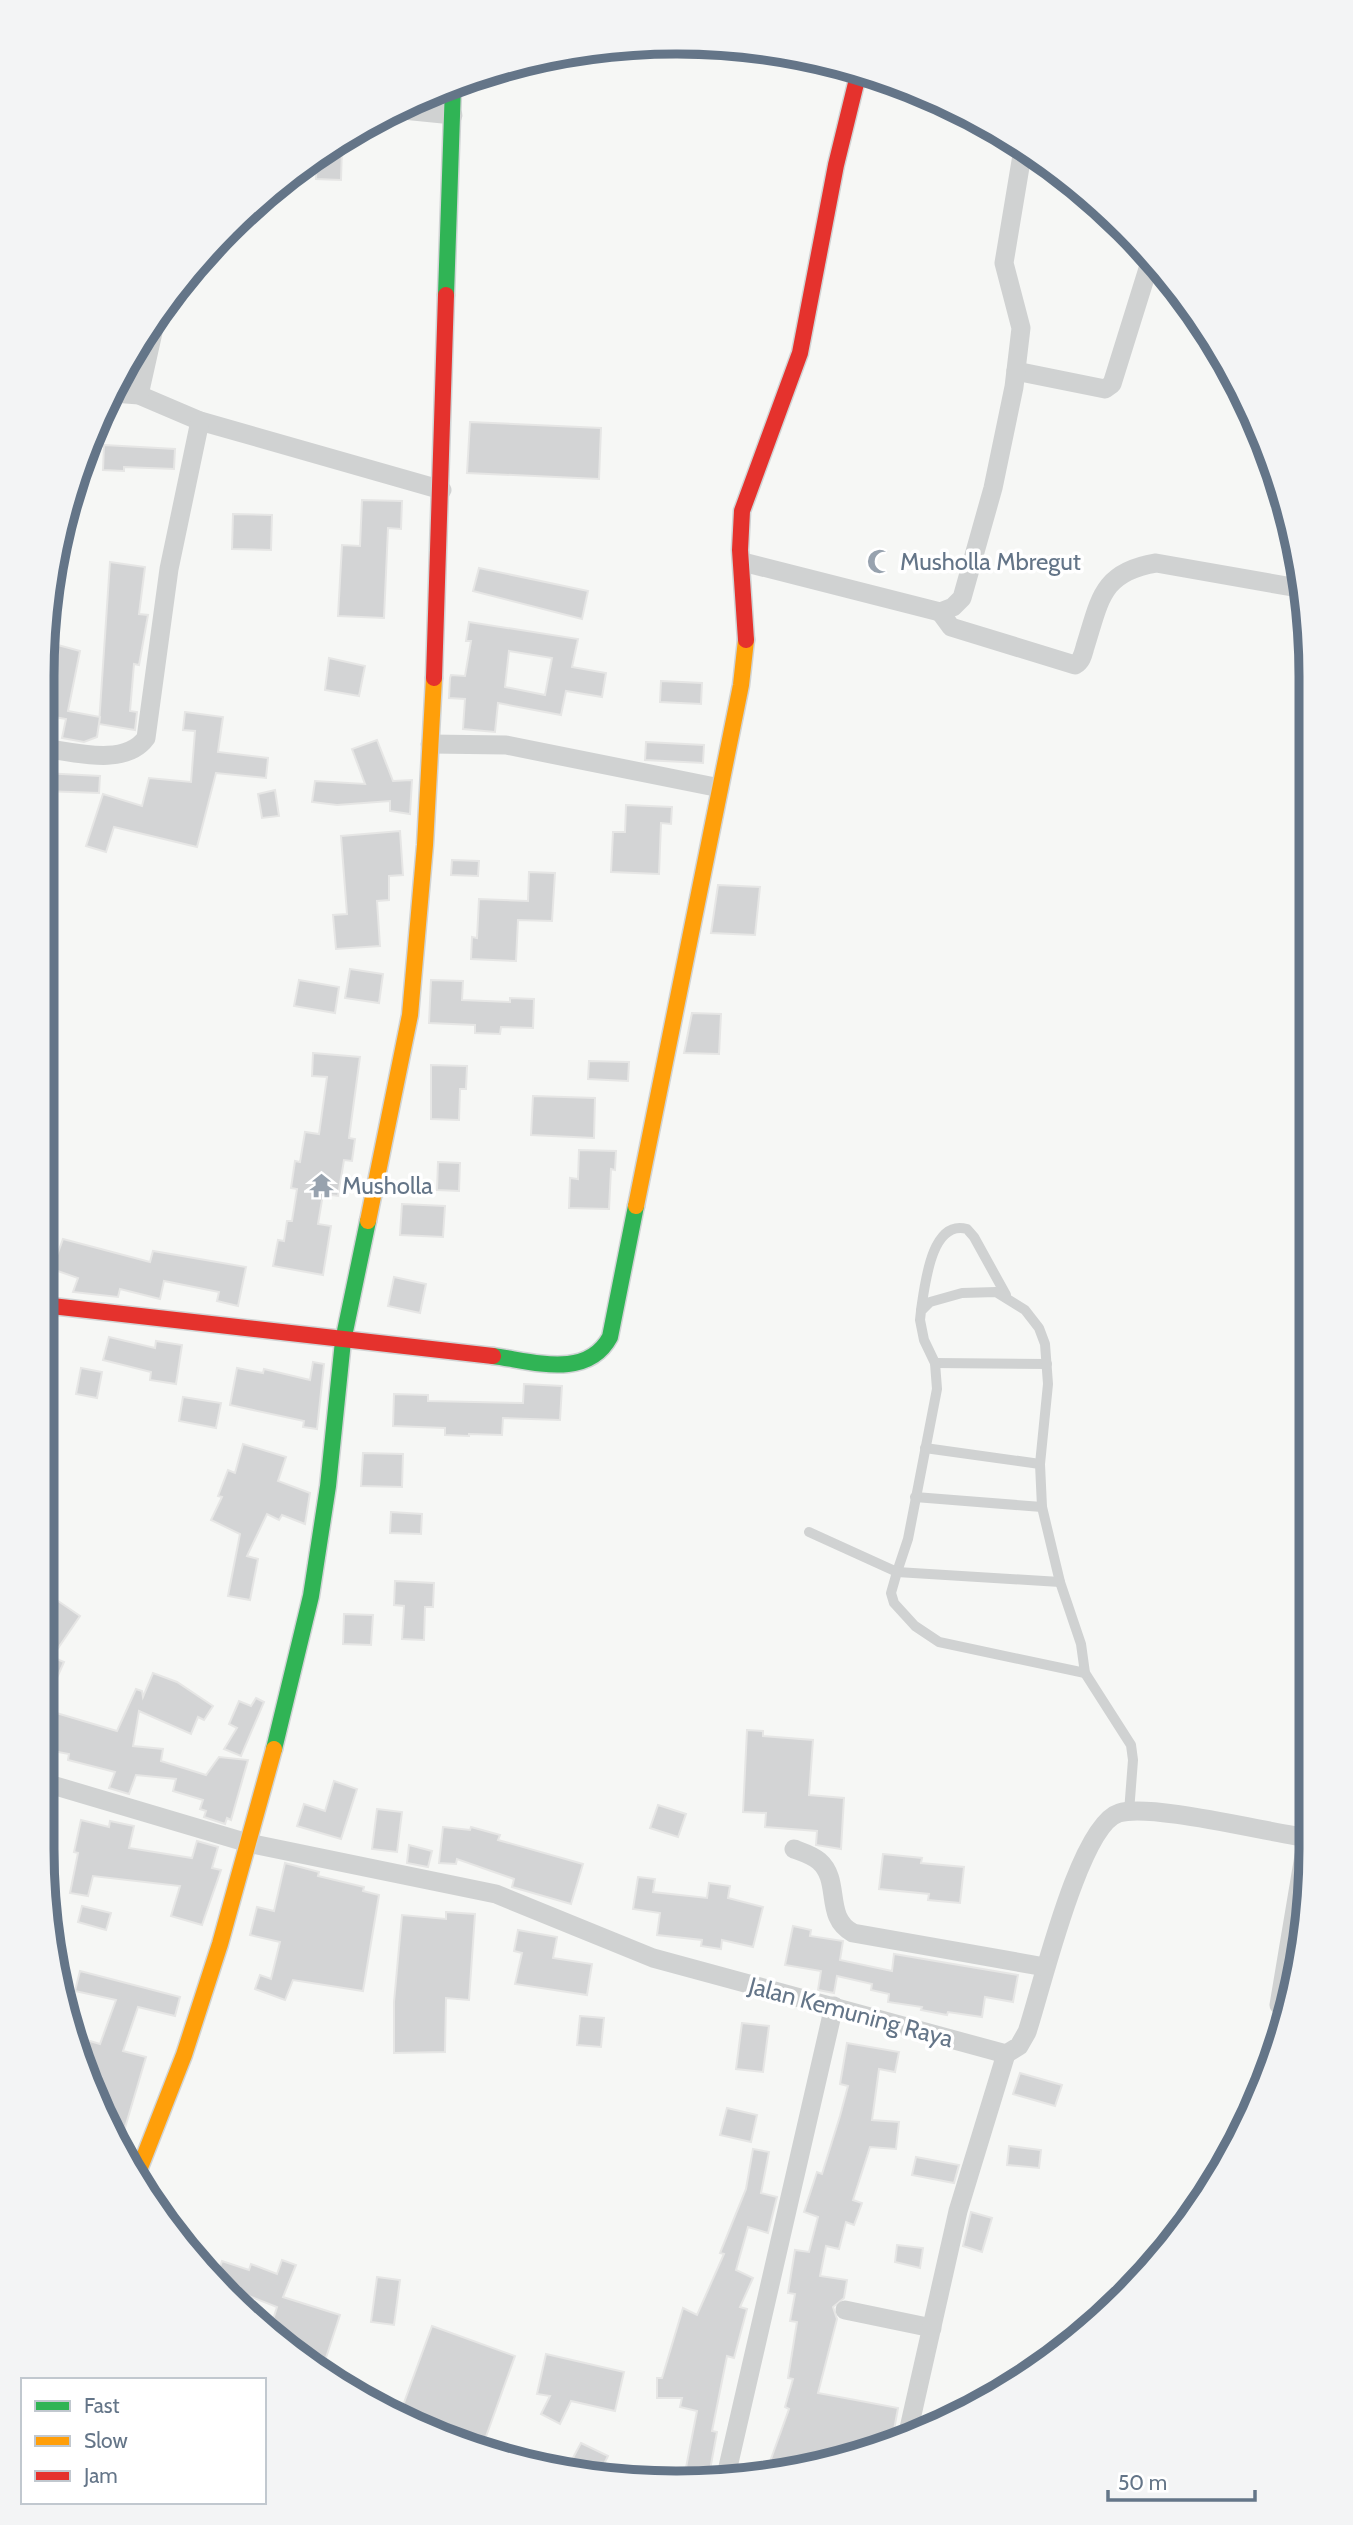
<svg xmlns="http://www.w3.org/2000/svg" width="1353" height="2525" font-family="Cabin,sans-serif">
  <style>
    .building { fill: #d3d4d5; stroke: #e6e6e5; stroke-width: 2; fill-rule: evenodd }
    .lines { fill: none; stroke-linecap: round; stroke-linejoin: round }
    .fast-casing { stroke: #d1d4d5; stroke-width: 19 }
    .slow-casing { stroke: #d1d4d5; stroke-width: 19 }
    .jam-casing { stroke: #d1d4d5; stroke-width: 19 }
    .lane { stroke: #d0d2d2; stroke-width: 10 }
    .street { stroke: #d0d2d2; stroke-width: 19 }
    .fast { stroke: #30b455; stroke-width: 16 }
    .slow { stroke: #ff9f0a; stroke-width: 16 }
    .jam { stroke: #e5322d; stroke-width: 16 }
    .labels { text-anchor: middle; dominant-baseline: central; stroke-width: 7; stroke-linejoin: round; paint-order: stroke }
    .poi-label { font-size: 24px; fill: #647588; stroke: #fff; text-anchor: start }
    .street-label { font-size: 24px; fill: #647588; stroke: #fff }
    .rim { fill: none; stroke: #647588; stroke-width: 9 }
  </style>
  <rect width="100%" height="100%" fill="#f6f7f5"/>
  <g class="building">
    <path d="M331,148H342L341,180L316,179L317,156Z"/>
    <path d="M470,422L601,428L599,479L467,473Z"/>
    <path d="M104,445L175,449L174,469L124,467V471L103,470Z"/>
    <path d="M362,500L402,501L401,529L388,528L384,618L338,616L342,545L360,546Z"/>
    <path d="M233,514L272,515L271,550L232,549Z"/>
    <path d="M110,562L145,567L139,614L148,615L139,665L134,664L130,711L137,712L135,730L99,724Z"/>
    <path d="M479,568L588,591L582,619L473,591Z"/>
    <path d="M469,622L578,639L572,667L606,673L602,697L566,691L561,715L498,703L495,732L463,729L465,699L449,698L450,678L451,675L465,676L471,641H466ZM509,651L552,658L545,695L505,687Z"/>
    <path d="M43,641L80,651L68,711L100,717L97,737L84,742L62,738L66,719L43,715Z"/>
    <path d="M329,658L365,666L359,696L325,690Z"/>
    <path d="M661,681L702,683L701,704L660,702Z"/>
    <path d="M185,712L223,717L218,752L268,758L266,778L216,773L197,847L114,827L106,852L86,846L103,794L142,806L149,778L191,782L195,731L183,730Z"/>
    <path d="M377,740L393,781L412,780L410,814L390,811V801L337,805L312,802L315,781L365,784L352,749Z"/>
    <path d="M646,742L704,745L703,763L645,760Z"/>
    <path d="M43,773L100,776L99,793L43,791Z"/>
    <path d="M275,790L279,816L262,818L258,794Z"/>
    <path d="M626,805L672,807L671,824L661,823L659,874L611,872L613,832H625Z"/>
    <path d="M400,831L403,875L389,876V900L377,901L380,946L336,949L333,915L347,914L341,836Z"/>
    <path d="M452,860L479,861L478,876L451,875Z"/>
    <path d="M529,872L555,873L552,921L518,920L516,961L471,959L472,937L477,938L479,899L528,901Z"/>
    <path d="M718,885L760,887L755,935L711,933Z"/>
    <path d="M350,969L383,974L379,1003L345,998Z"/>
    <path d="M299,980L339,987L335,1013L294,1006Z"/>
    <path d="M431,980L463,981L462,1000L510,1002V998L534,999L533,1028L501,1027L500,1034L475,1033V1025L429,1023Z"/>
    <path d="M692,1013L721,1014L719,1054L684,1053Z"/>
    <path d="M313,1053L360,1057L349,1138L355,1139L352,1161L344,1160L338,1196L323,1194L318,1224L331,1226L323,1275L273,1266L278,1240L284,1241L287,1221H292L297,1189L291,1188L295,1161L300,1162L305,1132L319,1134L327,1077L312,1076Z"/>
    <path d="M589,1061L629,1062L628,1081L588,1079Z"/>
    <path d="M431,1065L467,1066L466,1089H460L459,1120L431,1119Z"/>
    <path d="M533,1096L595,1098L594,1138L531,1135Z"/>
    <path d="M579,1150L616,1151L615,1170L611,1169L609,1209L569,1208L570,1178L578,1179Z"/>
    <path d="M438,1162L460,1163L459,1191L437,1190Z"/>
    <path d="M402,1204L445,1206L443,1237L400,1235Z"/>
    <path d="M63,1239L150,1262L153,1251L246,1267L238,1306L217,1301L219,1292L164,1281L160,1299L120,1289L118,1297L73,1292L78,1278L52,1269Z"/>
    <path d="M394,1277L426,1284L420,1313L388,1306Z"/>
    <path d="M109,1337L155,1348L156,1341L182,1345L176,1384L150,1380L151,1372L103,1360Z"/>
    <path d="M313,1362L324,1364L317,1429L303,1427L304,1421L230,1405L237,1368L263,1373L264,1369L310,1380Z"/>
    <path d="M81,1368L102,1372L97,1398L76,1394Z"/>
    <path d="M524,1384L562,1386L560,1420L503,1418L502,1435L469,1434V1436L445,1435V1428L393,1426L394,1394L428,1395V1401L523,1403Z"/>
    <path d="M183,1397L221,1403L216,1428L179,1421Z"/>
    <path d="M243,1444L286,1457L278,1481L310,1493L305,1524L282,1515L279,1520L267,1514L247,1556L258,1559L250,1600L228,1596L240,1534L211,1520L222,1497L218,1496L228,1470L235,1473Z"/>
    <path d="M363,1453L403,1454L402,1487L361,1486Z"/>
    <path d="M391,1512L422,1514L421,1534L390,1533Z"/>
    <path d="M395,1581L434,1583L433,1607H425L424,1640L402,1639L404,1606L394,1605Z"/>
    <path d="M42,1590L80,1616L52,1657L64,1662L43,1709L117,1731L136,1689L142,1691L143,1697L153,1673L177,1682L213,1706L204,1720L198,1717L191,1734L139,1711L133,1746L163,1749L161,1761L206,1775L219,1757L248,1760L231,1820L227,1818L225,1824L204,1817L206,1811L200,1809L203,1800L173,1791L176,1779L136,1775L129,1794L109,1788L115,1772L68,1760L69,1754L42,1749Z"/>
    <path d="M344,1614L373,1615L371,1645L343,1644Z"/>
    <path d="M256,1698L264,1702L241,1756L224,1749L237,1728L229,1724L239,1701L251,1706Z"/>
    <path d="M747,1730L763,1731V1736L813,1740L809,1795L844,1798L841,1849L816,1845L817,1831L765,1827L766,1813L743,1812Z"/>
    <path d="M334,1781L357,1789L341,1839L297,1826L304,1804L325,1811Z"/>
    <path d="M658,1805L686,1814L678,1837L650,1828Z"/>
    <path d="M377,1809L402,1812L397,1852L372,1849Z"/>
    <path d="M81,1820L109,1827L110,1821L134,1826L129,1848L192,1858L197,1841L218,1847L212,1868L221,1870L202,1925L171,1916L180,1886L93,1876L88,1896L70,1893L78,1853L74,1852Z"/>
    <path d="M443,1827L470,1830L471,1827L500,1835L498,1840L583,1864L571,1904L512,1887L514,1879L457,1859L456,1864L439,1863Z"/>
    <path d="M409,1845L432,1851L428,1867L407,1863Z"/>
    <path d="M883,1854L922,1858L921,1863L964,1867L960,1903L928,1900L929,1894L879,1889Z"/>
    <path d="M285,1863L319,1872L318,1876L364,1887L363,1891L379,1895L363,1991L293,1980L285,2000L255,1989L260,1975L271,1979L280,1942L250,1935L257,1907L274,1911Z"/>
    <path d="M638,1877L655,1879L653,1892L707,1898L709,1883L730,1886L728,1898L763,1907L753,1947L722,1940L721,1949L701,1946L702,1940L657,1935L660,1913L633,1909Z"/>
    <path d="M82,1906L111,1913L106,1930L78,1922Z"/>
    <path d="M446,1912L475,1914L469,2000L446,1998L445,2052L394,2053V2002L402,1915L446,1919Z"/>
    <path d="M793,1926L811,1930L810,1936L843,1941L840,1960L892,1971L894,1954L1018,1975L1013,2002L985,1997L982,2017L948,2012L947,2015L921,2010L922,2007L888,2002L889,1994L871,1990L872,1984L837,1976L834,1993L818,1990L821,1971L785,1965Z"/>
    <path d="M518,1930L557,1937L553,1958L592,1964L587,1995L515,1984L522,1953L514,1951Z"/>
    <path d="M80,1971L180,1997L175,2016L138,2007L123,2051L146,2057L122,2138L76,2053L73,2036L100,2044L116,2000L75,1991Z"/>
    <path d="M580,2016L604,2018L601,2047L577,2045Z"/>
    <path d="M742,2023L769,2026L763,2072L736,2069Z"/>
    <path d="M847,2043L899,2052L895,2072L879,2069L872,2120L899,2122L896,2149L870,2147L853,2200L862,2203L854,2225L846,2222L839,2249L826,2246L820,2276L847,2280L844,2298L833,2307L837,2319L818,2393L898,2408L892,2441L767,2470L789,2409L785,2407L793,2379L788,2378L797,2322L790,2321L795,2294L788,2293L795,2250L809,2252L818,2217L804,2212L817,2172L822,2174L840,2116L848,2086L840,2084Z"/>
    <path d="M1020,2073L1062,2085L1055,2106L1013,2094Z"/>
    <path d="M727,2108L757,2115L751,2142L720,2135Z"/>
    <path d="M1009,2146L1041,2150L1039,2168L1007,2165Z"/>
    <path d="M753,2149L769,2152L761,2193L777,2197L768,2233L748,2227L736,2270L753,2278L740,2307L747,2309L734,2358L727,2356L712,2431L717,2432L708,2481L684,2478L697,2411L680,2407L682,2398H657V2378H662L683,2308L697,2315L724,2254L720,2253L746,2189Z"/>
    <path d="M916,2157L959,2165L954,2183L912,2175Z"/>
    <path d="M971,2212L992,2218L982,2252L963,2246Z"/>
    <path d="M897,2245L923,2248L920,2268L895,2262Z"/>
    <path d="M282,2260L296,2265L283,2297L340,2315L321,2373L271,2326L277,2307L231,2289L217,2276L222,2261L249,2270L251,2264L277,2274Z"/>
    <path d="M377,2277L400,2280L394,2325L371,2322Z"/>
    <path d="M432,2326L515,2356L483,2445L401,2411Z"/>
    <path d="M546,2354L624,2372L615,2411L571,2401L560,2424L541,2414L550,2396L537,2394Z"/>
    <path d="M581,2443L608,2456L601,2470L568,2467Z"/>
  </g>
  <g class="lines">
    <defs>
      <g id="fast">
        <path d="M446,295L453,86"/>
        <path d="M493,1356C532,1361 587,1380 610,1337L636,1206"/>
        <path d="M274,1749L311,1596L328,1486L343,1341L368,1221"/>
      </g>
      <g id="slow">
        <path d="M636,1206L741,685L746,640"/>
        <path d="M368,1221L410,1015L425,845L434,678"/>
        <path d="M139,2170L184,2055L220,1944L274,1749"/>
      </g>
      <g id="jam">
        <path d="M746,640L740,550L742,511L800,353L836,165L859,71"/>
        <path d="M434,678L446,295"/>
        <path d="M43,1305L493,1356"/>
      </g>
    </defs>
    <use href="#fast" class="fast-casing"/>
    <use href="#slow" class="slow-casing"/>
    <use href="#jam" class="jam-casing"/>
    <g class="lane">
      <path d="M921,1310C925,1285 931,1219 967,1229L974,1237L1006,1295"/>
      <path d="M935,1363L1047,1364"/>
      <path d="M925,1448L1040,1464"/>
      <path d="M915,1497L1042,1507"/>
      <path d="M809,1532L897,1572L908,1539L937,1389L935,1363L924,1340L920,1320L921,1311L930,1302L962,1293L996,1292L1025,1310L1039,1328L1045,1344L1048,1384L1040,1464L1042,1507L1060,1582L1081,1644L1085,1673L1131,1745L1133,1760L1129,1812"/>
      <path d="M1060,1582L897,1572L891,1593L894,1603L915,1626L939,1642L1085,1673"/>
      <path d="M522,2462L540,2464"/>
    </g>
    <g class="street">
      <path d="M393,109L453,115"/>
      <path d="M1016,371L1105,389L1112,384L1151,259"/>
      <path d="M113,393L139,395L200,421L442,490"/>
      <path d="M139,395L156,319"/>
      <path d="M743,562L940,612L953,607L962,598L993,488L1014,387L1021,328L1004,263L1023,149"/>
      <path d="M940,612L951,627L1075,665C1082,661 1083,654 1085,647C1100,600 1101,572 1156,563L1304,589"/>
      <path d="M430,744L506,745L720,788"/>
      <path d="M43,748C74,752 125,767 146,738L169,569L200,421"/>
      <path d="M42,1782L248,1843L496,1894L653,1958L1006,2054L1019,2046L1027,2032C1041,1991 1079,1825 1119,1813C1151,1803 1269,1833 1310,1838"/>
      <path d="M794,1849C802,1852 812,1855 819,1861C842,1881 823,1917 853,1933L1045,1967"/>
      <path d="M1279,2005L1309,1826"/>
      <path d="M845,2310L932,2328"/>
      <path d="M907,2437L958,2211L1006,2054"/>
      <path d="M725,2480L834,2006"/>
    </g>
    <use href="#fast" class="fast"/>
    <use href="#slow" class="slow"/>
    <use href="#jam" class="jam"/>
  </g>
  <defs>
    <symbol id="mosque-bare" viewBox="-9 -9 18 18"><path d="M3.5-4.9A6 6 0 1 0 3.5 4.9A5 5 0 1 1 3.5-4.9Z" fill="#97a2ae" stroke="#fff" stroke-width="2.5" paint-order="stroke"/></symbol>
    <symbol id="temple-bare" viewBox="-9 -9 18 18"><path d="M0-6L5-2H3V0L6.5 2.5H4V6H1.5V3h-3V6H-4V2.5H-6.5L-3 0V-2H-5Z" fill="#97a2ae" stroke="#fff" stroke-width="2.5" paint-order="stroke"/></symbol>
  </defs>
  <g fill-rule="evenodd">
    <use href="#mosque-bare" x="862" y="544" width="35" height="35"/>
    <use href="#temple-bare" x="304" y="1168" width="35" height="35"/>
  </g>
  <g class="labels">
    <g class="poi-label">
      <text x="900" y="561">Musholla Mbregut</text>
      <text x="342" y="1185">Musholla</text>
    </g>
    <g class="street-label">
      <text transform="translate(851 2012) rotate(15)">Jalan Kemuning Raya</text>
    </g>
  </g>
  <path d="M0 0H1353V2525H0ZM676 54H677A622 622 0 0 1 1299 676V1849A622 622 0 0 1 677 2471H676A622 622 0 0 1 54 1849V676A622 622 0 0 1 676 54Z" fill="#f3f4f5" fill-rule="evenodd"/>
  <path class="rim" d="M676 54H677A622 622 0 0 1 1299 676V1849A622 622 0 0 1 677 2471H676A622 622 0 0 1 54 1849V676A622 622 0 0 1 676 54Z"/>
  <rect x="21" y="2378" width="245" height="126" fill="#ffffff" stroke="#c1c8cf" stroke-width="2"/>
  <rect x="35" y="2401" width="35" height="10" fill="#30b455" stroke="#c1c8cf" stroke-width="2"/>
  <text x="84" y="2413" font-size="21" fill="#647588">Fast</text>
  <rect x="35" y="2436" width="35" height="10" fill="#ff9f0a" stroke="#c1c8cf" stroke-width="2"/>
  <text x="84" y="2448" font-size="21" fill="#647588">Slow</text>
  <rect x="35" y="2471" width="35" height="10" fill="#e5322d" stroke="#c1c8cf" stroke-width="2"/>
  <text x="84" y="2483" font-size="21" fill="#647588">Jam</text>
  <path d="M1108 2490v10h147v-10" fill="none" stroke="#647588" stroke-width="3.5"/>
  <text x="1118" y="2490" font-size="21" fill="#647588" stroke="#ffffff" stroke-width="5" paint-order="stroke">50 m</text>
</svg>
